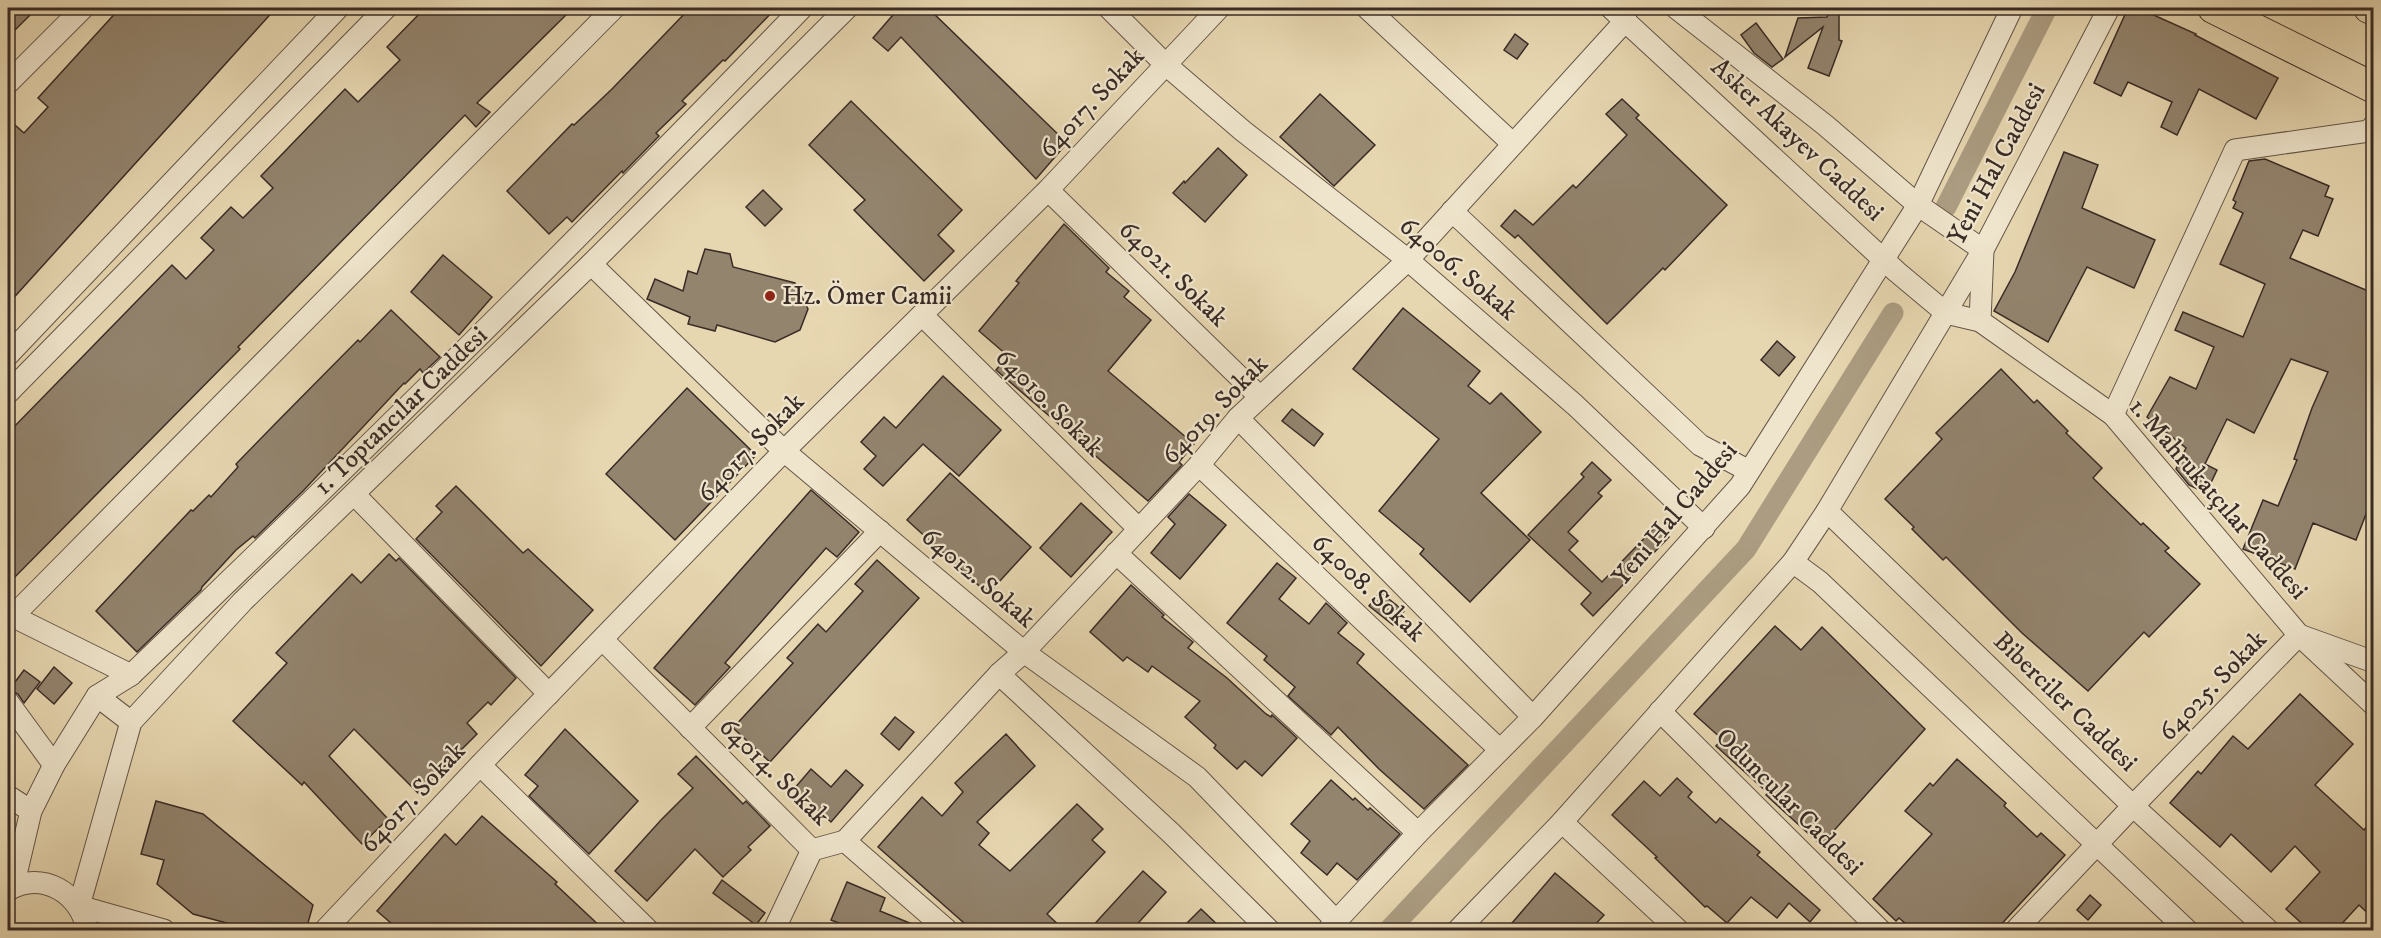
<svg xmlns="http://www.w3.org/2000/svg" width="2381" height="938" font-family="'IM FELL DW Pica',serif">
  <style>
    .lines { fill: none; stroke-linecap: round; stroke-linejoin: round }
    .canal { stroke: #ac9d82; stroke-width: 21 }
    .building { fill: #93846e; stroke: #392b26; stroke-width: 1.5 }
    .minor-casing { stroke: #645649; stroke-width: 23 }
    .highway-casing { stroke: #392b26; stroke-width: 32 }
    .minor { stroke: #efe5cc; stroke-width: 21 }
    .highway { stroke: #e7d7b1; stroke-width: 30 }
    .poi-dot { fill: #8f2418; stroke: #efe5cc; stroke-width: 2 }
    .labels { text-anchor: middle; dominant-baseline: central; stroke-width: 4.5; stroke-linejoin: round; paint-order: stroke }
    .street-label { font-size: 26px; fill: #392b26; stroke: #efe5cc }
    .poi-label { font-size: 26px; fill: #392b26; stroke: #efe5cc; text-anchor: start }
  </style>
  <rect width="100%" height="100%" fill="#e7d7b1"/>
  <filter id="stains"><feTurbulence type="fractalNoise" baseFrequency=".00333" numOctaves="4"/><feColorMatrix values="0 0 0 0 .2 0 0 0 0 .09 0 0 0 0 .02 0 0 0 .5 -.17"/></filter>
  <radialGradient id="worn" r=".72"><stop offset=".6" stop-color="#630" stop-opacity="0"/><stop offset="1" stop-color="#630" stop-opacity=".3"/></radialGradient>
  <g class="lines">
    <g class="canal">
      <path d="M1946,207L2047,8"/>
      <path d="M1389,930L1746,549L1893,313"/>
    </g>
  </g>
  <g class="building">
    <path d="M8,8H37L8,37Z"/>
    <path d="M120,8H276L8,304V119L24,133L48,107L38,98Z"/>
    <path d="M425,8H573L477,103L490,112L476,127L465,115L238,347L240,349L8,584V433L172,265L186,279L214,250L201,238L231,207L243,218L273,188L261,176L345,89L358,102L400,60L387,47Z"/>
    <path d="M690,8H776L725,61L723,60L682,101L686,104L656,133L659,136L623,173L622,171L572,222L567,217L549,234L507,191L572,124L574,125L612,89Z"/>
    <path d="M899,8H928L1067,143L1036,179L901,37L888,51L873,38Z"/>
    <path d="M1831,8H1839V40L1842,41L1829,76L1808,68L1823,27L1785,57L1798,18L1827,17Z"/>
    <path d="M2128,8H2138L2196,34L2195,35L2278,78L2256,119L2199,89L2177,135L2161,127L2172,102L2128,82L2121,96L2094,83Z"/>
    <path d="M1756,23L1783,59L1772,67L1754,53L1741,35Z"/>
    <path d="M1515,34L1528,44L1517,59L1504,50Z"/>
    <path d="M1320,94L1375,145L1334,186L1280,137Z"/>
    <path d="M1622,99L1639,115L1636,118L1727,205L1665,270L1663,268L1607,324L1518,235L1515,238L1501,226L1515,210L1533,225L1573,185L1576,188L1627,135L1606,114Z"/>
    <path d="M851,101L962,210L938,235L954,251L924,281L854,210L865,200L809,145Z"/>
    <path d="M1218,148L1247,175L1205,222L1173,193L1184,181L1185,183Z"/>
    <path d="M2064,152L2098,165L2082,208L2155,240L2134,288L2087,267L2048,342L1994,311L2015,272Z"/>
    <path d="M2265,159L2329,186L2325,196L2333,199L2318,236L2303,230L2290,258L2373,293V496L2356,540L2313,523L2295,569L2243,549L2263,500L2278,506L2297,460L2294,459L2312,408L2328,372L2291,359L2254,433L2227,419L2205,464L2217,470L2206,493L2189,485L2176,469L2186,448L2147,417L2170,377L2196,389L2214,347L2175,330L2183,312L2243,337L2265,284L2220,264L2243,213L2233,208L2236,202L2233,200L2249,161Z"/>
    <path d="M763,190L782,209L765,226L746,207Z"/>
    <path d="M1064,224L1109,268L1106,272L1129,291L1124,297L1151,320L1108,371L1194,444L1179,462L1182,465L1148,501L996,370L1008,356L979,331L1019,283L1016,281Z"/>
    <path d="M705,249L730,254L733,267L795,283L808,309L800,330L775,342L717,325L715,331L688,324L690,317L647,299L655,279L683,291L688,271L697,274Z"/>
    <path d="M443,255L492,297L459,335L411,292Z"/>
    <path d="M1403,308L1480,371L1468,386L1490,404L1501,393L1541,432L1481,493L1530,540L1470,602L1420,554L1424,549L1379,511L1439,439L1353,369Z"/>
    <path d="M391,310L440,357L423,373L420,369L405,384L404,383L304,490L255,538L253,536L236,550L202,587L201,590L137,652L96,611L191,510L193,511L209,495L211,497L238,467L236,464L274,425L358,340L360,342Z"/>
    <path d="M1777,341L1795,357L1779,376L1761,360Z"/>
    <path d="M2001,369L2034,403L2037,400L2068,431L2066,433L2102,468L2093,478L2141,525L2143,523L2169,548L2165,551L2200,584L2149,637L2144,632L2088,691L2022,633L1946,557L1943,560L1912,529L1914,527L1885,499L1942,439L1936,433Z"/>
    <path d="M943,376L1001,430L959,476L923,444L883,486L864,469L876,456L861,442L884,417L896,428Z"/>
    <path d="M687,388L756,455L675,540L606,474Z"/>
    <path d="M1292,409L1323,434L1314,446L1282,421Z"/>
    <path d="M1592,462L1611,480L1598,493L1602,496L1568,532L1578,541L1569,550L1602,582L1657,525L1669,537L1593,616L1581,604L1591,593L1528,535L1584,477L1581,474Z"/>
    <path d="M950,473L1031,547L988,594L907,520Z"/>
    <path d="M456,486L523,553L528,549L593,610L541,666L416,539L442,512L436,506Z"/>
    <path d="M811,490L859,532L837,557L826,548L725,663L730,667L695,705L654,668Z"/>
    <path d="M1189,494L1226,525L1180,579L1151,553L1175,524L1168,517Z"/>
    <path d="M1081,503L1112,532L1071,577L1040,548Z"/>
    <path d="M389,554L396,561L399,558L516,678L491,705L488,702L467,723L477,734L418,793L354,729L329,756L388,819L362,844L304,782L302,785L233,721L287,663L276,653L352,574L361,583Z"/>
    <path d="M877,560L919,598L770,762L733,728L793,663L787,658L818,624L826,632L863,591L855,584Z"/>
    <path d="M1277,563L1296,578L1279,599L1309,624L1326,603L1347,623L1338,633L1364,654L1357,663L1468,765L1424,809L1379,769L1338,727L1331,735L1288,696L1295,687L1264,660L1267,656L1227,623Z"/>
    <path d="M1131,585L1164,615L1162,617L1193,642L1188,648L1227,678L1266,714L1271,717L1272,715L1297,738L1262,776L1245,761L1237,769L1214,748L1216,745L1185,717L1200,701L1152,666L1148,672L1127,657L1123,661L1090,632Z"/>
    <path d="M1380,592L1404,611L1393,625L1369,606Z"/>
    <path d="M1775,626L1801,650L1822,627L1925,729L1821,845L1766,795L1768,793L1716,746L1722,739L1694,714Z"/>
    <path d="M54,667L72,683L54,704L37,689Z"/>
    <path d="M24,670L40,682L24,703L18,694L9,690Z"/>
    <path d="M2300,694L2353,744L2315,785L2364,830L2373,819V918L2359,905L2336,930H2309L2286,909L2320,872L2295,846L2271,872L2231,834L2220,847L2170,803L2198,771L2201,774L2233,736L2248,749Z"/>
    <path d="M895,717L914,732L899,750L881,734Z"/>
    <path d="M565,729L638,801L589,854L529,796L538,786L525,775Z"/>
    <path d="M1006,734L1035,766L977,822L989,833L979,845L1010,871L1077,804L1103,829L1092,840L1105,852L1047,914L1064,930H972L878,847L922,797L942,816L963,792L955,783Z"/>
    <path d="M696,756L743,804L746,801L770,826L748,847L751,850L723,877L695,849L647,901L615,871L661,820L693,788L678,774Z"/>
    <path d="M1957,759L2006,803L2004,806L2037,837L2041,833L2065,855L1996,930H1913L1899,918L1896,921L1873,899L1932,834L1905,811L1930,783L1933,786Z"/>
    <path d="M811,769L831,787L846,770L863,785L831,822L794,789Z"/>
    <path d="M1677,778L1692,792L1688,797L1716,823L1720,818L1760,852L1757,855L1820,910L1810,922L1789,903L1777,918L1751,897L1727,923L1707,906L1705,907L1655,858L1657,857L1612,815L1644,781L1660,796Z"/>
    <path d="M1331,780L1353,800L1355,798L1368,810L1370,808L1400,834L1357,880L1337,863L1327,875L1301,853L1310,841L1291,824Z"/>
    <path d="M156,801L203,814L313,905L306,930H253L193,914L157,884L164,860L141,854Z"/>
    <path d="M482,816L557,882L555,884L604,930H399L377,911L445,834L456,845Z"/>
    <path d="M1143,871L1166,892L1132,930H1089Z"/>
    <path d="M1555,873L1604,915L1590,930H1506Z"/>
    <path d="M722,880L765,913L756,925L713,893Z"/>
    <path d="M847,882L885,898L880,911L927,930H857L831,920Z"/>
    <path d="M2090,895L2101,905L2088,920L2077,910Z"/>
    <path d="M1201,909L1223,930H1180Z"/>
  </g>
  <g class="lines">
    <defs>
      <g id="minor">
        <path d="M1109,8L1165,64L1243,131L1408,260L1575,405L1704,528"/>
        <path d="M1367,8L1513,144"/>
        <path d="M1611,8L1897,272L1946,313L1980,321L2113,415L2299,635L2374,705"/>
        <path d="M1676,8L1825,125L1918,205L1983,250L1980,321"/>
        <path d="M8,83L83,8"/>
        <path d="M1048,190L1260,397"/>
        <path d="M1452,211L1700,445L1749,471"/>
        <path d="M591,264L784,451L1024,652L1197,777L1337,922"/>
        <path d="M922,315L1139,529"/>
        <path d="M8,355L338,8"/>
        <path d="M8,393L386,8"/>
        <path d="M2113,415L2235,150L2369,131L2374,125"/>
        <path d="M1238,418L1533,717"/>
        <path d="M1199,465L1500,750"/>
        <path d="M354,494L549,694"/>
        <path d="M1827,511L2133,806L2268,930"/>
        <path d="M1116,553L1418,833"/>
        <path d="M1793,562L1820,582L2187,930"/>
        <path d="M8,614L131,675"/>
        <path d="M12,617L614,8"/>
        <path d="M603,640L812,850L845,841L947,930"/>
        <path d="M999,674L1171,833L1269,930"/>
        <path d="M97,696L131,722"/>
        <path d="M8,702L54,765"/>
        <path d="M1660,711L1880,930"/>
        <path d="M690,728L880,531"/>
        <path d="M480,765L648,930"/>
        <path d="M8,796L31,811"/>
        <path d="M1562,822L1678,930"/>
        <path d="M845,841L999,674L1024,652L1199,465L1238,418L1408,260L1626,20"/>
        <path d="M13,887L31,811L54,765L97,696L131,675C359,457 583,235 802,8"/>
        <path d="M8,890C42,870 81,893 87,930"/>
        <path d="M164,930L79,906L131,722L243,601L591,264L847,8"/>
        <path d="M325,930L480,765L784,451L1048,190L1219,8"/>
        <path d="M774,930L812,850"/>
        <path d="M1328,930L1418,833L1533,717L1740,486L1918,205L2012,8"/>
        <path d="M1458,930L1562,822L1793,562L1827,511L1983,250L2109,8"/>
        <path d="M2016,930L2133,806L2299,635L2374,662"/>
      </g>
      <g id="highway">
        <path d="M2213,8L2374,88"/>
        <path d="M2369,8L2374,10"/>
      </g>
    </defs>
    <use href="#minor" class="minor-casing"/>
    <use href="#highway" class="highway-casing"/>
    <use href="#minor" class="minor"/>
    <use href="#highway" class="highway"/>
  </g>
  <circle class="poi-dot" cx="770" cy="296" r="6"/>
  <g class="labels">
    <g class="street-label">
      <text transform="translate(1092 103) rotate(-47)">64017. Sokak</text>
      <text transform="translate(1797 140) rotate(43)">Asker Akayev Caddesi</text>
      <text transform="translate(1997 164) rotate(-62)">Yeni Hal Caddesi</text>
      <text transform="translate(1458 269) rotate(40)">64006. Sokak</text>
      <text transform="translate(1173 274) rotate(44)">64021. Sokak</text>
      <text transform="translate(1049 403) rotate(45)">64010. Sokak</text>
      <text transform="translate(1215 410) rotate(-46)">64019. Sokak</text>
      <text transform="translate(401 411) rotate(-44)">1. Toptancılar Caddesi</text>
      <text transform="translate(751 448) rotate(-46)">64017. Sokak</text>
      <text transform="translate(2218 499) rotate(49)">1. Mahrukatçılar Caddesi</text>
      <text transform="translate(1675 514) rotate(-50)">Yeni Hal Caddesi</text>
      <text transform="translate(978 578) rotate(40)">64012. Sokak</text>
      <text transform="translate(1368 588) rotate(43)">64008. Sokak</text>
      <text transform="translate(2213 686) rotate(-46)">64025. Sokak</text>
      <text transform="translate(2065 702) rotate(44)">Biberciler Caddesi</text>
      <text transform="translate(774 772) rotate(44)">64014. Sokak</text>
      <text transform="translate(413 798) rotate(-47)">64017. Sokak</text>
      <text transform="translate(1789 802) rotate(45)">Oduncular Caddesi</text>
    </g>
    <g class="poi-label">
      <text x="782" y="296">Hz. Ömer Camii</text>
    </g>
  </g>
  <rect width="2381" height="938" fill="none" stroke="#e7d7b1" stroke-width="30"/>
  <rect x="9" y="9" width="2363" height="920" fill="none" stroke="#392b26" stroke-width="3"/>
  <rect x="15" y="15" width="2351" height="908" fill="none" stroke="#392b26" stroke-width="1.5"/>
  <rect width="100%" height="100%" filter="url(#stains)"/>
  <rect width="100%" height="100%" fill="url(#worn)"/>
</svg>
